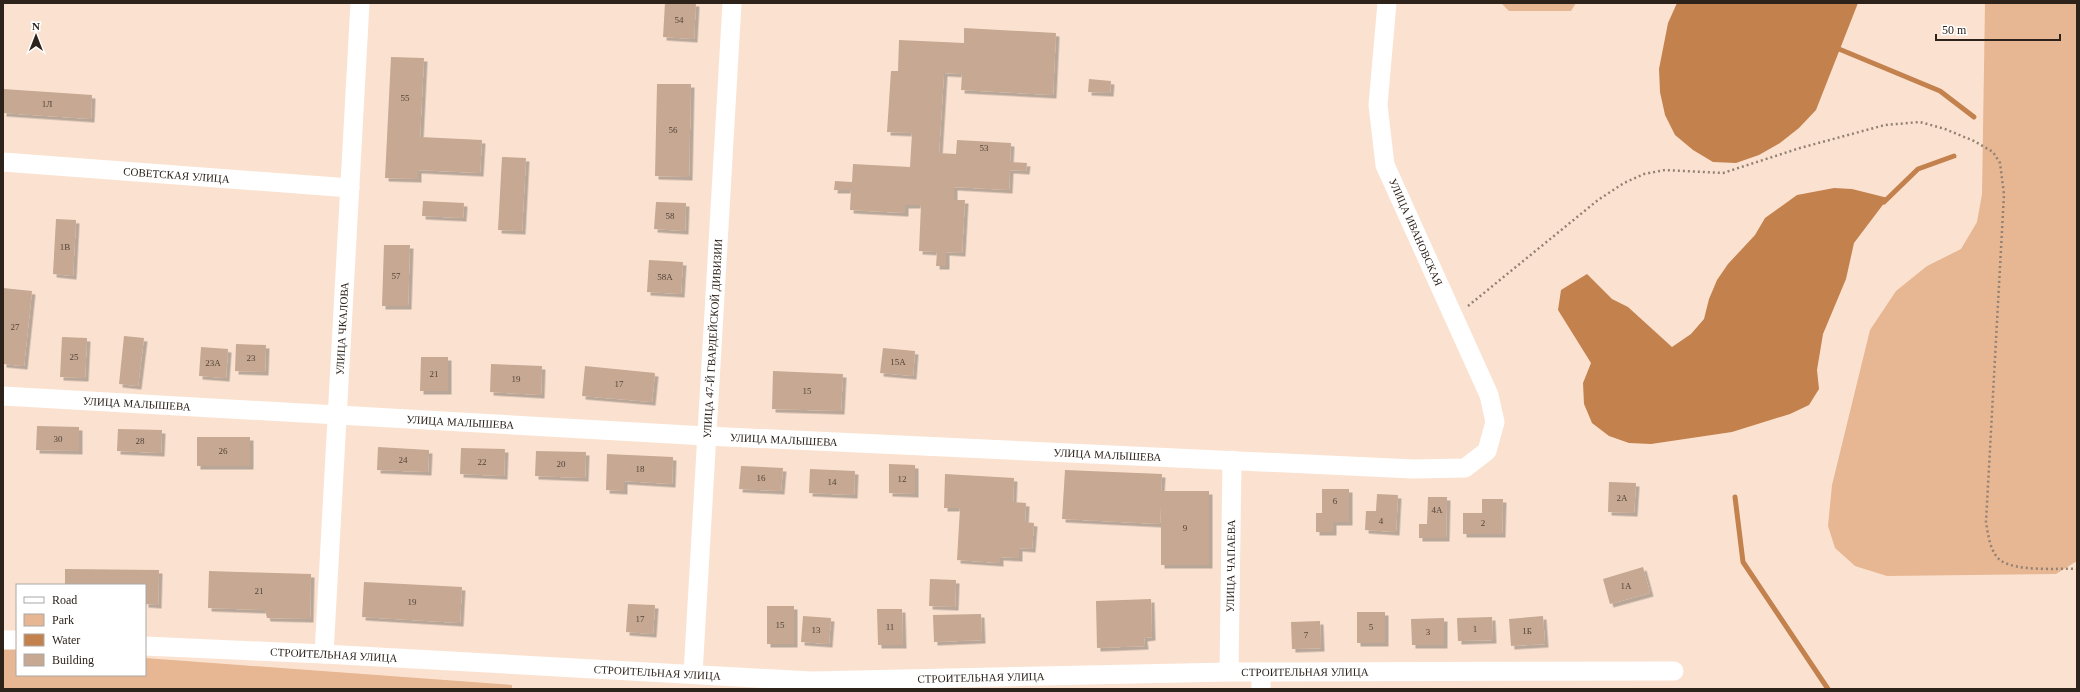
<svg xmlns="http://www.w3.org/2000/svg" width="2080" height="692" font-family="Georgia,serif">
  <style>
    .green { fill: #e7b692 }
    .water { fill: #c3814d }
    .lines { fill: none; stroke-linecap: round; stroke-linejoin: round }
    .stream { stroke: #c3814d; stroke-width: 5 }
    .building { fill: #c6a893; filter: url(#shadow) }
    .path { stroke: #938174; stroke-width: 2.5; stroke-dasharray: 2 3; stroke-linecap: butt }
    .minor { stroke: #fff; stroke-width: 19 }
    .labels { text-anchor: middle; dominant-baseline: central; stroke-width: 4; stroke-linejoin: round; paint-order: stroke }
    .number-label { font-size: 9px; fill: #544439 }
    .street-label { font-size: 11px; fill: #2e231b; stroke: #fff }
  </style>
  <defs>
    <filter id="shadow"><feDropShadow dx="3.5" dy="3.5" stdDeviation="0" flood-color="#0004"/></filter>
  </defs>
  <rect width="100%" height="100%" fill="#fbe2d0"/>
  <g class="green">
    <path d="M1501,3H1576L1571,11H1509Z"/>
    <path d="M1985,3H2077V561L2056,574L1887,576L1855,566L1835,548L1828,526L1832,485L1870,330L1896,291L1927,266L1961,249L1977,222L1982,194Z"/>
    <path d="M3,648L17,649V675H145V658L512,685V689H3Z"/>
  </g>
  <g class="water">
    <path d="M1677,3H1858L1816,110L1799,128L1780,143L1759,155L1736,163L1713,162L1693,150L1675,135L1665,115L1660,92L1659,69L1668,23Z"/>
    <path d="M1834,188L1852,189L1888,198L1854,243L1846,279L1823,334L1817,370L1819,389L1809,405L1790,414L1732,432L1651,444L1629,443L1609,436L1592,423L1584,404L1583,383L1591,363L1558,310L1561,290L1587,274L1612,299L1628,307L1672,347L1691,334L1704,319L1709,299L1717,280L1728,264L1755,235L1765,218L1797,195Z"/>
  </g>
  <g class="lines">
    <g class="stream">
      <path d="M1839,49L1940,91L1974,117"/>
      <path d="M1884,202L1918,169L1954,156"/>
      <path d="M1735,497L1743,562L1828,689"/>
    </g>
  </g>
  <g class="building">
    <path d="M665,3H696L694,39L663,37Z"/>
    <path d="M964,28L1056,33L1053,95L961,90L962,74L944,73L939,153L956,154L957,140L1011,143L1010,162L1027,163L1026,171L1010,170L1009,190L954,187V200H965L962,253L946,252V266H936L937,252L919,251L921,205H905V213L850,210L851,190H834L835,181L852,182L853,164L910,167L912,133L887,132L891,71H898L899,40L964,43Z"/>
    <path d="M391,57L424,58L420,137L482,140L480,173L418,170V179L385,178Z"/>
    <path d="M1089,79L1111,81L1110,93L1088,92Z"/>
    <path d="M657,84H691L689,177L655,176Z"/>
    <path d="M3,89L92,95L91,119L3,113Z"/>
    <path d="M502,157L526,158L522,231L498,230Z"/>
    <path d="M423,201L464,203L463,218L422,216Z"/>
    <path d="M656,202L686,203L685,231L654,229Z"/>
    <path d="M56,219L76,220L73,276L53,274Z"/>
    <path d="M384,245H410L408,306H382Z"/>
    <path d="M649,260L683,262L681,294L647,292Z"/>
    <path d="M3,288L32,291L24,366L3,364Z"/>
    <path d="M124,336L144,338L138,386L119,384Z"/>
    <path d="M62,337L87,338L85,378L60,377Z"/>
    <path d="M236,344L266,345L265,372L235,371Z"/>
    <path d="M201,347L228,349L226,378L199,376Z"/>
    <path d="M883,348L915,351L913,376L880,373Z"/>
    <path d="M421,357H448V391H420Z"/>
    <path d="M491,364L542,366L541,395L490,392Z"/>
    <path d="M585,366L655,373L652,402L582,396Z"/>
    <path d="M773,371L843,374L841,411L772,409Z"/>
    <path d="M37,426L79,427V451L36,450Z"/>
    <path d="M118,429L162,430L161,453L117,451Z"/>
    <rect x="197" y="437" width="53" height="29"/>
    <path d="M378,447L429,450L428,472L377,470Z"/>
    <path d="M461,448L505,449L504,476L460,474Z"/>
    <path d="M536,451L586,452L585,478L535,476Z"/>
    <path d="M607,454L673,457L672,484L624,481V491L606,490Z"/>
    <path d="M889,464L915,465V494L889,493Z"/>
    <path d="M741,466L783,468L781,491L739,489Z"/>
    <path d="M810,469L855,471L854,495L809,493Z"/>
    <path d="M1065,470L1162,474L1161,491H1209V565H1161V505L1160,524L1062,519Z"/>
    <path d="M945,474L1014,478L1013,502L1026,503L1025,522L1034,523L1032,549L1019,548V558L1000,557V563L957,560L960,508H944Z"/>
    <path d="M1609,482L1636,483L1634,513L1608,512Z"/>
    <path d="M1322,489H1349V522H1333V532H1316V513H1322Z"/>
    <path d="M1377,494L1398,495L1396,532L1365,530L1366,511H1376Z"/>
    <path d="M1428,497H1447L1446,538H1419V524H1427Z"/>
    <path d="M1482,499H1503L1502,534H1463V513H1482Z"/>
    <path d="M1643,567L1650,593L1610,604L1603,579Z"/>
    <path d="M65,569L159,570L158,605L145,604V585H65Z"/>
    <path d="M209,571L311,574L310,619L267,618L265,610L208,608Z"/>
    <path d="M930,579L956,580L955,607L929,606Z"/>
    <path d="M364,582L462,587L460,623L362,617Z"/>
    <path d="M1151,599L1152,637L1144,638L1145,646L1097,648L1096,601Z"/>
    <path d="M628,604L655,605L653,634L626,632Z"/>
    <rect x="767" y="606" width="27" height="38"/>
    <path d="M877,609H902L903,645H878Z"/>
    <rect x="1357" y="612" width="28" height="31"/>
    <path d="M981,614L982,640L934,642L933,615Z"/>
    <path d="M803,616L831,618L829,644L801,642Z"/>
    <path d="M1543,616L1545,644L1511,646L1509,619Z"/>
    <path d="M1492,617L1493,640L1458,641L1457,618Z"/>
    <path d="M1444,618V645H1412L1411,619Z"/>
    <path d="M1320,621L1321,648L1292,649L1291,622Z"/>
  </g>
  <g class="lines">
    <path class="path" d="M1468,306L1598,200L1624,183L1644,174L1665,170L1723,173L1800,148L1885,125L1920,122L1945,129L1974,141L1993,152L2000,163L2004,194L1986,522C1988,534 1990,552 2000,560C2016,572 2057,568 2077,569"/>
    <g class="minor">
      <path id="s1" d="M3,162L350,188"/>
      <path id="s2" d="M3,396L706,436L1413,469L1465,468L1487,451L1495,422L1489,395L1385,165L1378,105L1387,3"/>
      <path d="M3,640H17"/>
      <path id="s3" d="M145,646L324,654L811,681L1229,672L1674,671"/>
      <path id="s4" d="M324,654L360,3"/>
      <path id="s5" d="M1229,672L1232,460"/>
      <path d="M1261,672V689"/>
      <path id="s6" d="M693,674L732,3"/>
    </g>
  </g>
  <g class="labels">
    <g class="number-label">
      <text x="679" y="20">54</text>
      <text x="405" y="98">55</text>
      <text x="47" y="104">1Л</text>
      <text x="673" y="130">56</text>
      <text x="984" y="148">53</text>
      <text x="670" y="216">58</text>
      <text x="65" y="247">1В</text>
      <text x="396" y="276">57</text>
      <text x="665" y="277">58А</text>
      <text x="15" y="327">27</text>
      <text x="74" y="357">25</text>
      <text x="251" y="358">23</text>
      <text x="898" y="362">15А</text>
      <text x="213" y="363">23А</text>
      <text x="434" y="374">21</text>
      <text x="516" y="379">19</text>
      <text x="619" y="384">17</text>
      <text x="807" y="391">15</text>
      <text x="58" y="439">30</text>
      <text x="140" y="441">28</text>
      <text x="223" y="451">26</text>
      <text x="403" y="460">24</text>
      <text x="482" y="462">22</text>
      <text x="561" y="464">20</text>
      <text x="640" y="469">18</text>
      <text x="761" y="478">16</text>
      <text x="902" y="479">12</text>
      <text x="832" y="482">14</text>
      <text x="1622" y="498">2А</text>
      <text x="1335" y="501">6</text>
      <text x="1437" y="510">4А</text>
      <text x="1381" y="521">4</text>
      <text x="1483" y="523">2</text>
      <text x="1185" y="528">9</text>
      <text x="1626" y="586">1А</text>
      <text x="259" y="591">21</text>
      <text x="412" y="602">19</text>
      <text x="640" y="619">17</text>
      <text x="780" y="625">15</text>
      <text x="890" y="627">11</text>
      <text x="1371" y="627">5</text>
      <text x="1475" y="629">1</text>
      <text x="816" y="630">13</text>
      <text x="1527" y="631">1Б</text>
      <text x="1428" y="632">3</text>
      <text x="1306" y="635">7</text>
    </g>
    <g class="street-label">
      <text stroke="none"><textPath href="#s1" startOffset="174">СОВЕТСКАЯ УЛИЦА</textPath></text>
      <text transform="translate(1416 232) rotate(66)">УЛИЦА ИВАНОВСКАЯ</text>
      <text stroke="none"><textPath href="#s4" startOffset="326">УЛИЦА ЧКАЛОВА</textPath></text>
      <text stroke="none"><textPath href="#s6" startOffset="336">УЛИЦА 47-Й ГВАРДЕЙСКОЙ ДИВИЗИИ</textPath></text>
      <text stroke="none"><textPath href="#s2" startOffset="134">УЛИЦА МАЛЫШЕВА</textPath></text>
      <text stroke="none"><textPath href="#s2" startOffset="458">УЛИЦА МАЛЫШЕВА</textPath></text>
      <text stroke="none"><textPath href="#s2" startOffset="782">УЛИЦА МАЛЫШЕВА</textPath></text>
      <text stroke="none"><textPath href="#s2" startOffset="1106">УЛИЦА МАЛЫШЕВА</textPath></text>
      <text stroke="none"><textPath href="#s5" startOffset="106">УЛИЦА ЧАПАЕВА</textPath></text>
      <text stroke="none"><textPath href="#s3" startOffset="189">СТРОИТЕЛЬНАЯ УЛИЦА</textPath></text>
      <text stroke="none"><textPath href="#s3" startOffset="513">СТРОИТЕЛЬНАЯ УЛИЦА</textPath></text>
      <text stroke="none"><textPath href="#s3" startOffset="1161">СТРОИТЕЛЬНАЯ УЛИЦА</textPath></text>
      <text stroke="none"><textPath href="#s3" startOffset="837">СТРОИТЕЛЬНАЯ УЛИЦА</textPath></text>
    </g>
  </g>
  <rect width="2080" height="692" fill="none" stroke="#2e231b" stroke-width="8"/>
  <rect x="16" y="584" width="130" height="92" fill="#ffffff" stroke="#aba7a4"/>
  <rect x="24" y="597" width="20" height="6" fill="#ffffff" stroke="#aba7a4"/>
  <text x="52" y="604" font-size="12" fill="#2e231b">Road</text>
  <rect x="24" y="614" width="20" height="12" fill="#e7b692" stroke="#aba7a4"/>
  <text x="52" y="624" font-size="12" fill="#2e231b">Park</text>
  <rect x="24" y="634" width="20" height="12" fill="#c3814d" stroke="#aba7a4"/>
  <text x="52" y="644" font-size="12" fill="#2e231b">Water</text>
  <rect x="24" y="654" width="20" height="12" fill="#c6a893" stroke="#aba7a4"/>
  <text x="52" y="664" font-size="12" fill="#2e231b">Building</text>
  <g transform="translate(36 36)" stroke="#ffffff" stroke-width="3" paint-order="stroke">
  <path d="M0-3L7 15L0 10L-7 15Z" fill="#2e231b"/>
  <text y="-6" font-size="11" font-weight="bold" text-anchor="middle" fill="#2e231b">N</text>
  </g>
  <path d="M1936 34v6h124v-6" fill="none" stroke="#2e231b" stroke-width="2"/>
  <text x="1942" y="34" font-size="12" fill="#2e231b" stroke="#ffffff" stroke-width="3" paint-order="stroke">50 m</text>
</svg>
